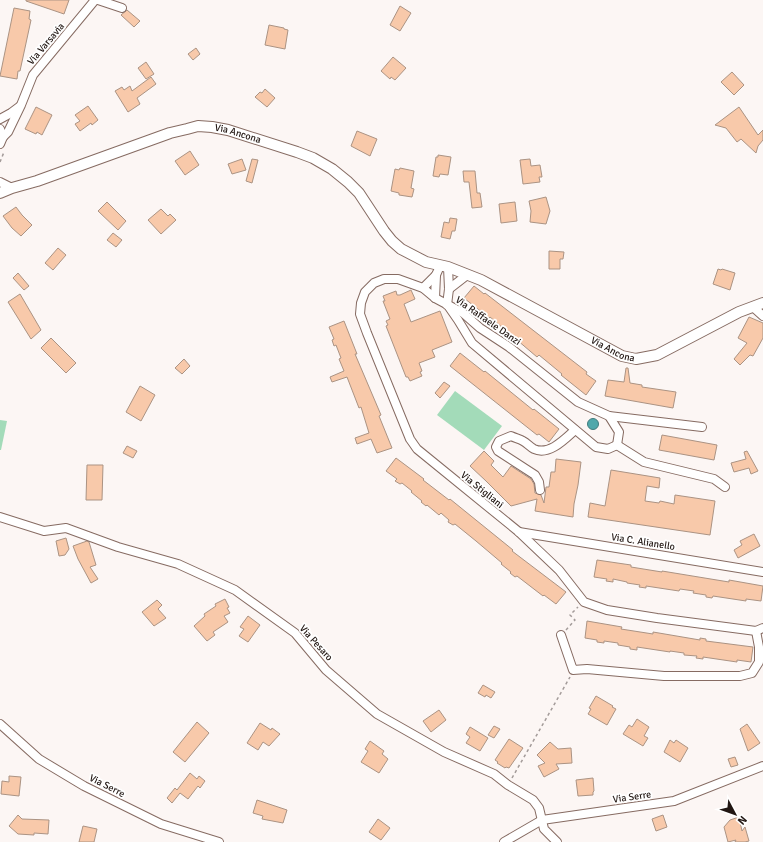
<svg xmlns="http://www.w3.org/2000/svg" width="763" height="842" font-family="Signika,sans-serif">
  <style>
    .green { fill: #a3dbb9 }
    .water { fill: #4fa8ab; stroke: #417c7d }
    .building { fill: #f8c9aa; stroke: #ab9383 }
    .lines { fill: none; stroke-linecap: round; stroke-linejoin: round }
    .minor-casing { stroke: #866b62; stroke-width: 10 }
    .tertiary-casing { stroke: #866b62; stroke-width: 12 }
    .path { stroke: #a39b99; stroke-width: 1.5; stroke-dasharray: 3 3; stroke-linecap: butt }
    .minor { stroke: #fff; stroke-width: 8 }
    .tertiary { stroke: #fff; stroke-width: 10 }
    .labels { text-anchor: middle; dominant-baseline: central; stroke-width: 3.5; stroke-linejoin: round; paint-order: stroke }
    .street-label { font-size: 10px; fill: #211612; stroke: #fff }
  </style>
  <rect width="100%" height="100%" fill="#fcf6f4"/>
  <g class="green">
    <path d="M455,391L502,426L484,450L437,415Z"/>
    <path d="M0,420L7,421L1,450H0Z"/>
  </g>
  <circle class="water" cx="593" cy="424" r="5.5"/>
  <g class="building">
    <path d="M26,0H69L64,14L26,1Z"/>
    <path d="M400,6L411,13L400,31L390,25Z"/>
    <path d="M14,8L30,11L29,19L31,20L20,71H18L17,79L0,76Z"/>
    <path d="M127,10L140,21L134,27L121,15Z"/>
    <path d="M269,25L284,28V29L288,30L285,49L265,45Z"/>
    <path d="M196,48L200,54L193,60L188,54Z"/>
    <path d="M393,57L406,68L395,80L391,77L390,79L381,71Z"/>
    <path d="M146,62L154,74L146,79L138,68Z"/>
    <path d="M732,72L744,85L734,95L721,82Z"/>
    <path d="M151,77L156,84L137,98L140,104L128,112L115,91L122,87L124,90L130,86L132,91Z"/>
    <path d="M265,89L275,98L267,107L255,97L260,92L262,93Z"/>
    <path d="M88,106L98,120L92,125L91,123L80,131L75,124L80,121L75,115Z"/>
    <path d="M36,107L52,115L42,135L37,132L36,134L25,129Z"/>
    <path d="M739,107L758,135L763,130V140L758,146L756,153L741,139L737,142L726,128L715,125Z"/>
    <path d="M357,131L377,139L370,156L351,146Z"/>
    <path d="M190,151L199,165L185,175L175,161Z"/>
    <path d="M438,155L451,157L448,175L440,174L439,177L433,176L436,157H438Z"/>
    <path d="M242,159L246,170L232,174L228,164Z"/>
    <path d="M252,159L258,160L252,183L246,181Z"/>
    <path d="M530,159L531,166L540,165L542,177H539L540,182L523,184L520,160Z"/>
    <path d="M400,168L414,171L411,188L414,189L412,197L399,195V193L391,191L395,169L399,170Z"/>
    <path d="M463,171H475L477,193H480L482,207L472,208L469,182H464Z"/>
    <path d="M546,197L550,211L546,224L530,222L531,211L529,201Z"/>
    <path d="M107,202L126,221L118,230L98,211Z"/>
    <path d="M515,202L517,221L501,223L499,204Z"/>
    <path d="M16,207L22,215L32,225L21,236L12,228L3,216Z"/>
    <path d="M161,209L168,216L170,214L176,220L161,234L148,220Z"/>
    <path d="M450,218L457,219L455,231H452L450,239L441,237L444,222L449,223Z"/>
    <path d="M113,233L122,240L116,247L107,240Z"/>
    <path d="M58,248L66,255L53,270L45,263Z"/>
    <path d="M549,251L564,252L563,259H560V269H549Z"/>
    <path d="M718,269L721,270L722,269L735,273L730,290L713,284Z"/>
    <path d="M18,273L29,286L24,290L13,278Z"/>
    <path d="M474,286L484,294L485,293L587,372L586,374L596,381L586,395L561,375L562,374L539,355L537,357L490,317L489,318L464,298Z"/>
    <path d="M411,290L415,299L404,304L411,322L440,311L452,342L432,350L435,357L419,363L422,371L420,372L422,376L410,381L408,377H406L386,326L388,325L386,321L390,319L383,301H385L383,296L396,291L397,295H400Z"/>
    <path d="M20,294L41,330L31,339L8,302Z"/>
    <path d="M749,317L763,323V338L753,356L750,355L740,365L734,359L747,343L738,338Z"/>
    <path d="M344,321L357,354H355L381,415L379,416L392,448L377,453L371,439L357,444L355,438L369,433L361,407L359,408L347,377L332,382L330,377L344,371L339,359L341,358L336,345L334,346L332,340L334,339L329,327Z"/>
    <path d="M51,338L76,363L66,373L41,348Z"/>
    <path d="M460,353L484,372L485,371L533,410L534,409L559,429L549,442L539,434L537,435L450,366Z"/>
    <path d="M184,359L190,366L182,374L175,368Z"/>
    <path d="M626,368H628L630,383L642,385V387L676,392L673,408L605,396L608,380L624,382Z"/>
    <path d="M444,382L450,386L440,398L435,393Z"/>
    <path d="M140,386L155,395L141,421L126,412Z"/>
    <path d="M662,435L717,445L714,460L659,450Z"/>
    <path d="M127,446L137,451L133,458L123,453Z"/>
    <path d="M484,451L494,461L491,465L503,477L511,466L531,479L534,484L535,493L541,495L544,503L546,487H549L551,472H555L556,459L581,462L578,485L574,504L573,517L535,511L537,499L511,506L486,481L470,466Z"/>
    <path d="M747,451L758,471L751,474L749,468L734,472L731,463L746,459L744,452Z"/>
    <path d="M396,458L424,479L423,480L449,500L450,499L513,550L512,551L566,592L556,604L544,595L543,596L517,576L515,577L510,573L511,572L501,564L502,563L476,541L455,524L453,525L448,522L449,520L441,513L439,515L427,505L426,506L421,502L422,501L411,492L412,491L402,483L400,484L395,481L397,479L386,471Z"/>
    <path d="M87,465H103L102,500H86Z"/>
    <path d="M611,470L660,478L659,488L647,486L645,501L659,503L660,501L674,504L675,495L715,501L710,535L588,517L590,503L605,506Z"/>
    <path d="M754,534L760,546L738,558L734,550L742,545L740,541Z"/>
    <path d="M66,538L69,549L65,555L59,556L56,541Z"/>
    <path d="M87,541L89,542L96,565L90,567L98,579L91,583L78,559L73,546Z"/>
    <path d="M597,560L631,565V567L662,572V571L729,582V580L763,586L761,601L746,599V601L713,596L712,598L706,597V595L693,593L694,591L680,589L679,591L646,586V588L639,587L640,585L627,583V582L613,579V582L606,581L607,579L594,577Z"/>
    <path d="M225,599L229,607L227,608L230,613L224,616L228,622L213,632L215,635L207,641L194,626L205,616L204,614L216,606L215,604Z"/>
    <path d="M157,600L162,605L158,609L166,618L154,626L142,612Z"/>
    <path d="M248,616L260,625L248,642L239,636L244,629L240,627Z"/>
    <path d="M587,621L622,627L621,629L653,634V632L700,640V638L706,639V641L753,647L751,662L737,660V662L703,657V659L696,658L697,656L684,655V653L670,651V652L637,647V650L630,649V647L618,645V643L604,641V643L597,642V640L585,638Z"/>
    <path d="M483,685L495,692L491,698L486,695L485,697L478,693Z"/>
    <path d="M596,696L613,706L612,707L616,709L607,725L588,714L591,709L589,708Z"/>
    <path d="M439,710L446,720L431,732L423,721Z"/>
    <path d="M637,719L649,727L644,736L648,738L643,746L623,734L629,725L632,727Z"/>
    <path d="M197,722L209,733L185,762L173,752Z"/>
    <path d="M260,723L271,730L272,728L280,734L269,746L263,742L258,750L247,743Z"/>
    <path d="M747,724L760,743L748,751L740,729Z"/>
    <path d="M494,726L500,729L494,738L488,735Z"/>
    <path d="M470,727L488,738L480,751L466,743L470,737L466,734Z"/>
    <path d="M509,739L523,748L509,768L506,767L505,768L497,763L498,762L495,760Z"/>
    <path d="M670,740L674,743L676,740L688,748L680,762L664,752Z"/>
    <path d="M370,741L384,751L382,754L388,759L379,773L361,762L368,751L365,749Z"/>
    <path d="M550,742L558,749L571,748L572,763L556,764L559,769L544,777L538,766L545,763L537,755Z"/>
    <path d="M735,757L738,765L731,767L728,759Z"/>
    <path d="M190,773L197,779L199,776L205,781L200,788L198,786L188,799L180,793L172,803L167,798L175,788L177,790Z"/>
    <path d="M9,776L21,777L19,796L1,794L2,781L9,782Z"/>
    <path d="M593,778L594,791L593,792V795L578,796L576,780Z"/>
    <path d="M257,800L287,810L283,823L262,819L263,816L253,813Z"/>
    <path d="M18,815L22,819L49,820L48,834L34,833V835L18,834L9,826Z"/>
    <path d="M663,815L667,827L656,831L652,819Z"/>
    <path d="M739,817L742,831L745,827L749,841L745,842H735L736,840L728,842L724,827L730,820Z"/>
    <path d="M378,819L390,828L381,840L369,832Z"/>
    <path d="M83,826L97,829L94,842H79Z"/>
  </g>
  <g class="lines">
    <defs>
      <g id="minor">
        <path d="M98,0L122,8"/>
        <path d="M0,119L11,113L19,107"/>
        <path d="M0,129L3,137L0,144"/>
        <path d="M3,137L8,132L21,105L33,75L95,0"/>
        <path d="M0,182L12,188"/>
        <path d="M423,288L436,275L440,266"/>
        <path d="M449,289L467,275"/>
        <path d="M435,298L436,275"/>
        <path d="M447,305L449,289L448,267"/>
        <path d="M449,307L458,320L472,343L596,447L608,449L617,445"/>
        <path d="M753,307L763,316"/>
        <path d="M609,416L702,427"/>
        <path d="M617,445L619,432L609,416L578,402L509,347L480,328L463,313L435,298L423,288L398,279H384L374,283L365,292L361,303L360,314L367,333L410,439L417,449L519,532L559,570L584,602L607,610L657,618L756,631L763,628"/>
        <path d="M617,445L644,462L714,479L725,487"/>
        <path d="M540,490L539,482L535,475L498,451L496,447L499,441L511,436C515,438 520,439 523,441C527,443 530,447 534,449C549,456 565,439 575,430"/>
        <path d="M0,517L44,531L66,528L118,547L178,564L235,590L295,633L326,670L377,714L444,752L494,774L508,785L533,800L539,808L544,829L557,842"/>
        <path d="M519,532L763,572"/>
        <path d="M561,635L573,670L587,669L664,676H740L752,673L759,662V647L756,631"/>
        <path d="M0,724L39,759L84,786L161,824L219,842"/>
        <path d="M504,842L542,820L674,801L763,766"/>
      </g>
      <g id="tertiary">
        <path id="s1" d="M0,193L12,188L37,181L170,133L187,129L198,126L212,127L228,130L297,152L313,158L332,169L348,182L359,193L384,231L392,241L401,249L426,262L448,267L481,280L622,356L636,359L657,355L739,312L763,303"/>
      </g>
    </defs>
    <use href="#minor" class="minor-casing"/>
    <use href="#tertiary" class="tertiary-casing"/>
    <g class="path">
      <path d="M0,162L4,152"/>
      <path d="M566,630L575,620L570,615L578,607"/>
      <path d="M512,778L570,677"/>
    </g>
    <use href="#minor" class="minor"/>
    <use href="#tertiary" class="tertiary"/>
  </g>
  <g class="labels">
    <g class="street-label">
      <text transform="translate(46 44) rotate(-50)">Via Varsavia</text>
      <text stroke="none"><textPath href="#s1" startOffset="250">Via Ancona</textPath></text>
      <text transform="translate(488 321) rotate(35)">Via Raffaele Danzi</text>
      <text stroke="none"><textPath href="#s1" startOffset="693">Via Ancona</textPath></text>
      <text transform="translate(482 490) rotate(39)">Via Stigliani</text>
      <text transform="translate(643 542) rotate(9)">Via C. Alianello</text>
      <text transform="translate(316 643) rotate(48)">Via Pesaro</text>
      <text transform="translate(107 786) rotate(27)">Via Serre</text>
      <text transform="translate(632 797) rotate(-8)">Via Serre</text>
    </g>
  </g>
  <g transform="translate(735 814) rotate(131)" stroke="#ffffff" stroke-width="3" paint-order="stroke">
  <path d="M0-3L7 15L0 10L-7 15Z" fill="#211612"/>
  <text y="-6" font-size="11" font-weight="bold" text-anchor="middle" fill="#211612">N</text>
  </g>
</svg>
